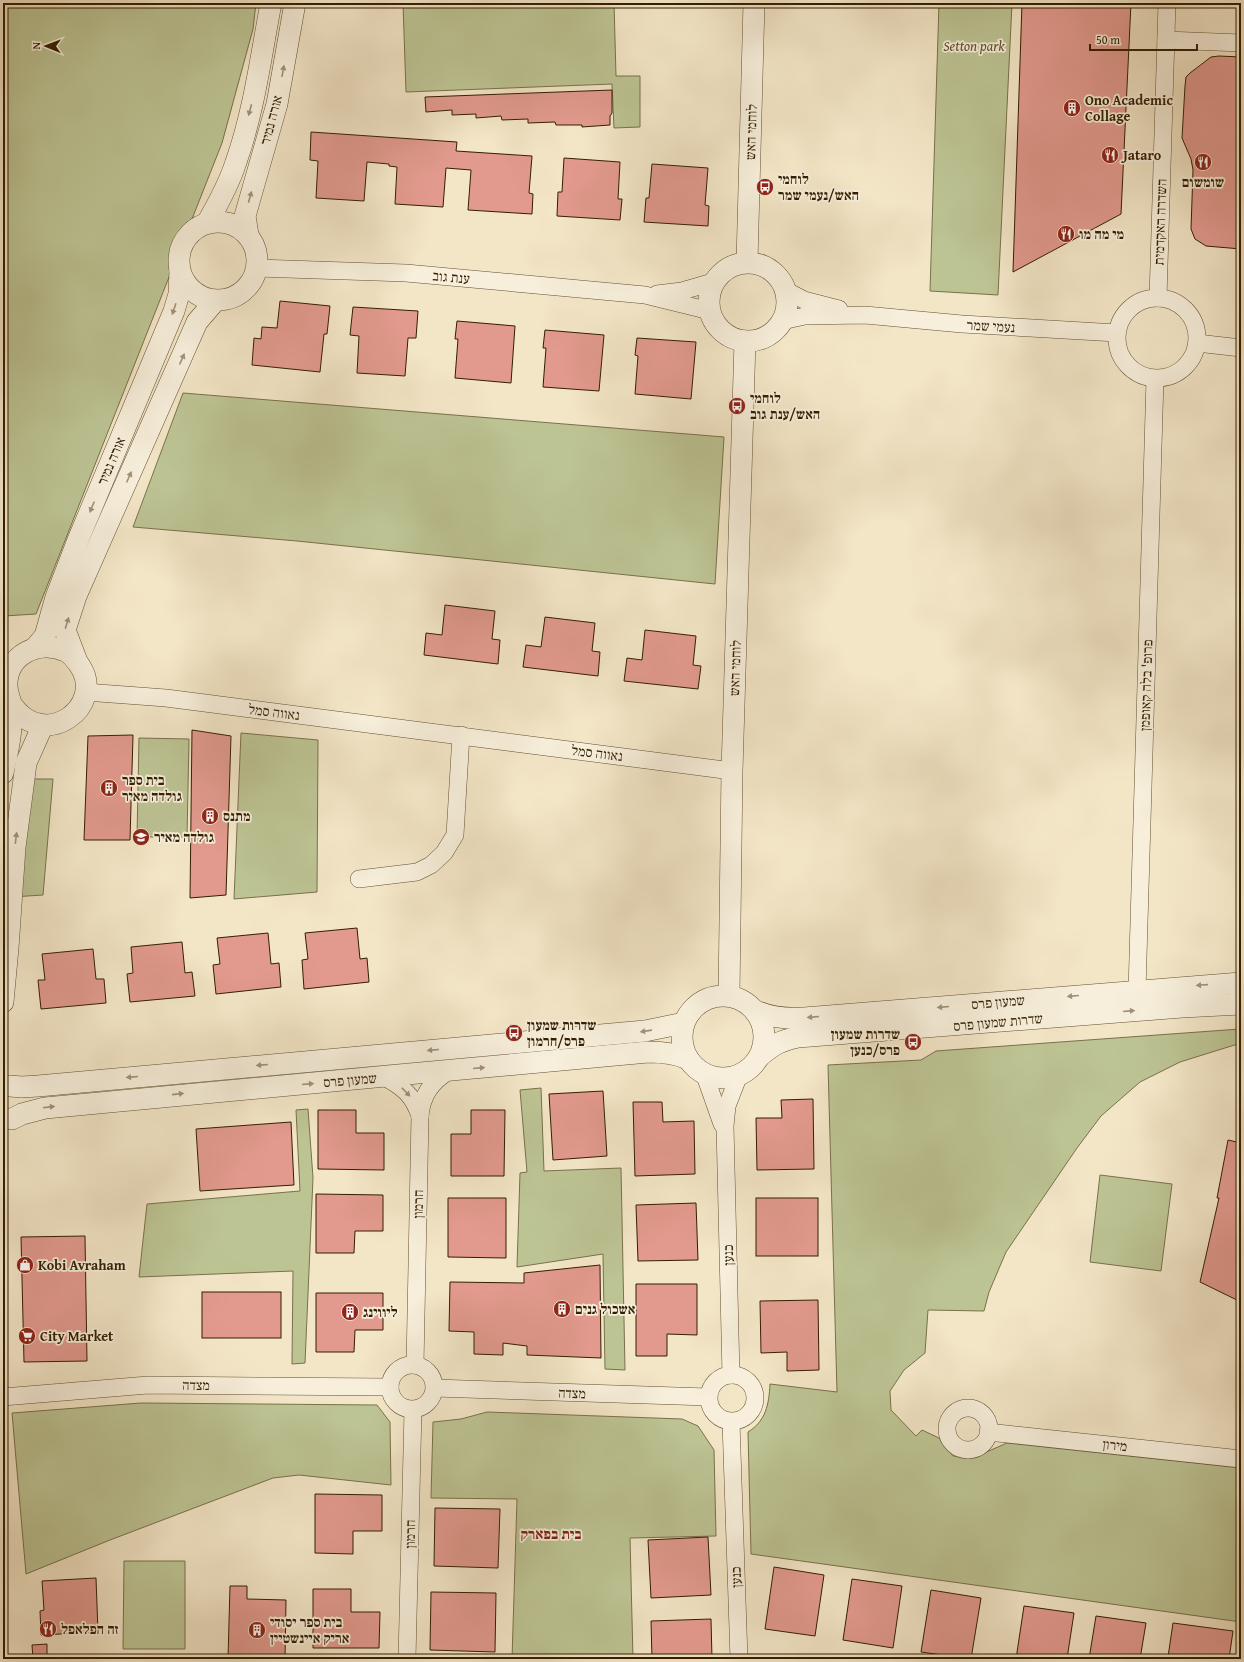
<svg xmlns="http://www.w3.org/2000/svg" width="1244" height="1662" font-family="'Gentium Book Plus','Frank Ruhl Libre',serif">
  <style>
    .green { fill: #bdc494; stroke: #78714a }
    .building { fill: #e29a8e; stroke: #331e01 }
    .lines { fill: none; stroke-linecap: round; stroke-linejoin: round }
    .minor-casing { stroke: #635032; stroke-width: 18 }
    .tertiary-casing { stroke: #635032; stroke-width: 22 }
    .minor { stroke: #f7efdb; stroke-width: 17 }
    .tertiary { stroke: #f7efdb; stroke-width: 21 }
    .oneway { fill: #9f9179 }
    .labels { text-anchor: middle; dominant-baseline: central; stroke-width: 3.5; stroke-linejoin: round; paint-order: stroke }
    .park-label { font-size: 14px; font-style: italic; fill: #5c502d; stroke: #f7efdb }
    .poi-label { font-size: 14px; font-weight: bold; fill: #331e01; stroke: #f7efdb; text-anchor: start }
    .street-label { font-size: 14px; fill: #331e01; stroke: #f7efdb }
    .neighbourhood-label { font-size: 15px; font-weight: bold; fill: #7a1f14; stroke: #f7efdb }
  </style>
  <rect width="100%" height="100%" fill="#f3e6c7"/>
  <filter id="stains"><feTurbulence type="fractalNoise" baseFrequency=".005" numOctaves="4"/><feColorMatrix values="0 0 0 0 .2 0 0 0 0 .09 0 0 0 0 .02 0 0 0 .5 -.17"/></filter>
  <radialGradient id="worn" r=".72"><stop offset=".6" stop-color="#630" stop-opacity="0"/><stop offset="1" stop-color="#630" stop-opacity=".3"/></radialGradient>
  <g class="green">
    <path d="M3,3H256L253,29L222,143L36,614L4,616Z"/>
    <path d="M403,3H614L616,76H640V127L614,128L612,84L406,92Z"/>
    <path d="M939,3H1012L998,295L930,291Z"/>
    <path d="M183,393L724,437L715,584L297,541L133,527Z"/>
    <path d="M241,733L318,740L317,892L234,899Z"/>
    <path d="M139,738L189,739L187,837H137Z"/>
    <path d="M24,779H53L43,895L12,897Z"/>
    <path d="M1240,1029L1241,1043L1180,1062L1140,1082L1101,1116L1077,1148L1006,1252L989,1292L984,1311L928,1310L925,1353L904,1370L890,1391L891,1410L916,1436L922,1430L939,1438L953,1456L975,1457L1007,1443L1241,1468V1622L751,1554L748,1432C766,1421 769,1404 770,1384L837,1392L828,1065L921,1060L936,1051Z"/>
    <path d="M541,1088L544,1171L621,1168L625,1370L605,1369L603,1254L517,1267L520,1173L527,1172L520,1090Z"/>
    <path d="M308,1109L313,1178L305,1363L292,1364L293,1271L139,1277L147,1204L300,1191L296,1110Z"/>
    <path d="M1100,1175L1172,1184L1161,1271L1090,1262Z"/>
    <path d="M141,1403L377,1405L390,1422L391,1485L299,1475L273,1478L110,1540L26,1574L12,1413Z"/>
    <path d="M487,1412L682,1419L698,1426L714,1450L716,1536L630,1538L633,1659H512L517,1499L431,1498L433,1422L461,1419Z"/>
    <path d="M124,1561H185V1649H123Z"/>
  </g>
  <g class="building">
    <path d="M1022,3H1131L1121,214L1013,272Z"/>
    <path d="M1219,56L1241,57V249L1206,246L1195,239L1191,229L1193,170L1191,159L1182,138L1185,86L1186,77L1190,73L1211,57Z"/>
    <path d="M612,90V113L610,116V125L582,127V125H556L555,122L528,123V119L502,120L501,116L476,118V114L452,115V110L426,112L425,97Z"/>
    <path d="M311,132L457,142L456,151L532,156L529,193L533,194L532,214L468,210L471,170L446,168L443,207L395,204L397,167L389,166V164L367,162L364,201L316,198L318,161L310,160Z"/>
    <path d="M564,158L620,162L618,199H622L620,220L557,216L558,192H562Z"/>
    <path d="M652,164L708,168L705,205L709,206L708,226L644,222L646,198H649Z"/>
    <path d="M280,301L330,306L327,334H324L320,372L252,365L254,338L261,339L262,327L277,328Z"/>
    <path d="M353,307L418,311L416,338H408L405,376L357,373L359,336L350,335Z"/>
    <path d="M457,321L515,326L511,383L455,378L458,339H455Z"/>
    <path d="M545,330L604,335L599,391L543,387L546,348H543Z"/>
    <path d="M637,338L696,342L691,399L635,394L638,356L635,355Z"/>
    <path d="M445,605L495,611L492,639L500,640L498,664L424,655L426,633L442,635Z"/>
    <path d="M545,617L595,623L592,651L600,652L598,676L523,667L526,645L541,647Z"/>
    <path d="M645,630L696,636L693,665L701,666L698,689L624,681L627,658L642,660Z"/>
    <path d="M192,730L231,736L226,895L190,898Z"/>
    <path d="M133,735L130,840H84L88,736Z"/>
    <path d="M357,928L360,959L367,958L369,982L304,989L302,960L308,959L305,933Z"/>
    <path d="M268,933L271,964L279,963L281,987L216,994L213,965L220,964L217,938Z"/>
    <path d="M182,942L185,973L192,972L195,996L130,1002L127,974L133,973L131,947Z"/>
    <path d="M93,949L96,979H104L106,1003L41,1009L38,980H45L42,954Z"/>
    <path d="M603,1091L607,1156L553,1160L549,1094Z"/>
    <path d="M813,1099L814,1169L757,1170L756,1118H782L781,1100Z"/>
    <path d="M633,1102H662L663,1122L694,1121L695,1174L635,1176Z"/>
    <path d="M318,1110H356V1133H384V1170L318,1169Z"/>
    <path d="M471,1110H505L504,1176H451V1134H471Z"/>
    <path d="M291,1122L294,1185L200,1191L196,1129Z"/>
    <path d="M1228,1140L1241,1143V1302L1200,1282L1219,1198H1217Z"/>
    <path d="M316,1194L383,1195V1231H355L354,1253H316Z"/>
    <path d="M448,1198H506V1258L448,1257Z"/>
    <rect x="756" y="1198" width="62" height="58"/>
    <path d="M696,1203L698,1260L638,1261L636,1205Z"/>
    <path d="M85,1236L87,1361L24,1362L21,1237Z"/>
    <path d="M600,1265L601,1358L527,1355V1346L503,1343V1355L474,1354V1332L449,1331L450,1282L524,1283V1273Z"/>
    <path d="M636,1284H697V1335L667,1334V1356H636Z"/>
    <rect x="202" y="1292" width="79" height="46"/>
    <path d="M316,1293H383V1330H355L354,1352H316Z"/>
    <path d="M818,1300L819,1370L787,1371V1352L761,1353L760,1301Z"/>
    <path d="M315,1494L382,1495V1531H353V1554L315,1553Z"/>
    <path d="M435,1508L500,1509L498,1568L434,1566Z"/>
    <path d="M708,1537L711,1595L651,1598L648,1540Z"/>
    <path d="M774,1567L824,1575L815,1636L765,1629Z"/>
    <path d="M96,1578L98,1632L41,1635L40,1611L44,1610L42,1581Z"/>
    <path d="M852,1579L902,1586L893,1648L843,1640Z"/>
    <path d="M230,1586H247V1599L286,1600L285,1659H228Z"/>
    <path d="M313,1589H351V1612H380L379,1648H313Z"/>
    <path d="M931,1590L981,1598L971,1659L921,1652Z"/>
    <path d="M431,1592L496,1593L495,1652L430,1650Z"/>
    <path d="M1024,1606L1074,1613L1067,1659H1016Z"/>
    <path d="M1096,1616L1146,1623L1140,1659H1089Z"/>
    <path d="M711,1619L712,1659H652L651,1621Z"/>
    <path d="M1173,1623L1233,1631L1229,1659H1173V1658L1168,1657Z"/>
    <path d="M47,1644V1659H33L32,1645Z"/>
  </g>
  <g class="lines">
    <defs>
      <g id="minor">
        <path d="M1166,40L1241,43"/>
        <path d="M257,268L406,273L645,295L710,311"/>
        <path d="M785,290L804,300L839,309"/>
        <path d="M657,294L682,291L713,282"/>
        <circle cx="1157" cy="338" r="40"/>
        <path d="M1158,298L1167,3"/>
        <path d="M782,321L805,316L865,315L962,324L1117,333"/>
        <path d="M1197,343L1241,348"/>
        <path d="M85,692L166,698L732,771"/>
        <path d="M359,879L417,872L431,865L444,853L455,835L461,735"/>
        <path d="M1137,991L1155,379"/>
        <path d="M704,1073L722,1124"/>
        <path d="M384,1077C403,1087 413,1095 420,1116"/>
        <circle cx="412" cy="1387" r="22"/>
        <path d="M415,1365L420,1116C422,1095 431,1082 449,1071"/>
        <circle cx="732" cy="1398" r="23"/>
        <path d="M731,1375L725,1126L727,1106L739,1075"/>
        <path d="M435,1388L708,1397"/>
        <path d="M3,1397L148,1385L390,1387"/>
        <circle cx="968" cy="1429" r="21"/>
        <path d="M731,1422L739,1659"/>
        <path d="M988,1432L1241,1459"/>
        <path d="M407,1659L413,1410"/>
      </g>
      <g id="tertiary">
        <circle cx="218" cy="261" r="39"/>
        <path d="M207,223C218,204 229,184 236,162C254,111 261,56 271,3"/>
        <path d="M248,235L245,216L277,104L295,3"/>
        <path d="M747,262L754,3"/>
        <circle cx="748" cy="302" r="39"/>
        <path d="M35,648L45,636L56,597L78,540L174,311L179,294L180,271"/>
        <path d="M76,659L65,630L76,596L197,322L215,301"/>
        <path d="M3,773C6,758 11,741 11,725C12,719 13,710 11,704C10,698 7,693 7,686C6,655 39,639 65,651C72,654 76,660 80,666C106,706 45,752 12,705"/>
        <path d="M729,995L732,771L745,341"/>
        <circle cx="723" cy="1037" r="41"/>
        <path d="M3,1002L8,948L15,847L24,779L26,763L43,725"/>
        <path d="M756,1011C772,1018 787,1019 804,1018L1241,983"/>
        <path d="M760,1056C774,1044 780,1041 798,1037L1182,1007L1241,1004"/>
        <path d="M10,1086L22,1087L38,1086L645,1031L684,1023"/>
        <path d="M12,1119L22,1114L45,1108C246,1088 447,1071 648,1052C662,1052 675,1053 688,1059"/>
      </g>
    </defs>
    <use href="#minor" class="minor-casing"/>
    <use href="#tertiary" class="tertiary-casing"/>
    <use href="#minor" class="minor"/>
    <use href="#tertiary" class="tertiary"/>
  </g>
  <defs><path id="oneway-solid" d="M-6-.8H1V-3.2L6.5 0L1 3.2V.8H-6Z"/></defs>
  <g class="oneway">
    <use href="#oneway-solid" transform="translate(283 71) rotate(-80)"/>
    <use href="#oneway-solid" transform="translate(250 110) rotate(105)"/>
    <use href="#oneway-solid" transform="translate(250 197) rotate(-75)"/>
    <use href="#oneway-solid" transform="translate(174 309) rotate(109)"/>
    <use href="#oneway-solid" transform="translate(182 359) rotate(-66)"/>
    <use href="#oneway-solid" transform="translate(129 477) rotate(-66)"/>
    <use href="#oneway-solid" transform="translate(92 507) rotate(113)"/>
    <use href="#oneway-solid" transform="translate(67 623) rotate(-73)"/>
    <use href="#oneway-solid" transform="translate(16 838) rotate(-83)"/>
    <use href="#oneway-solid" transform="translate(1202 985) rotate(176)"/>
    <use href="#oneway-solid" transform="translate(1073 996) rotate(175)"/>
    <use href="#oneway-solid" transform="translate(943 1007) rotate(175)"/>
    <use href="#oneway-solid" transform="translate(1129 1011) rotate(-5)"/>
    <use href="#oneway-solid" transform="translate(813 1017) rotate(175)"/>
    <use href="#oneway-solid" transform="translate(646 1031) rotate(172)"/>
    <use href="#oneway-solid" transform="translate(433 1050) rotate(175)"/>
    <use href="#oneway-solid" transform="translate(262 1065) rotate(175)"/>
    <use href="#oneway-solid" transform="translate(479 1068) rotate(-5)"/>
    <use href="#oneway-solid" transform="translate(132 1077) rotate(175)"/>
    <use href="#oneway-solid" transform="translate(308 1084) rotate(-5)"/>
    <use href="#oneway-solid" transform="translate(406 1092) rotate(46)"/>
    <use href="#oneway-solid" transform="translate(178 1094) rotate(-6)"/>
    <use href="#oneway-solid" transform="translate(49 1107) rotate(-7)"/>
  </g>
  <defs>
    <symbol id="building-disc" viewBox="-11 -11 22 22"><circle r="9.5" fill="#8f2418" stroke="#f7efdb"/><path d="M-4-6H4V6H1V3H-1V6H-4ZM-2.5-4.3h1.7v1.8h-1.7ZM.8-4.3h1.7v1.8H.8ZM-2.5-1h1.7V.8h-1.7ZM.8-1h1.7V.8H.8Z" fill="#fff"/></symbol>
    <symbol id="restaurant-disc" viewBox="-11 -11 22 22"><circle r="9.5" fill="#8f2418" stroke="#f7efdb"/><path d="M-5-6h1v4h1v-4h1v4h1v-4h1v5L-1.5 .5V6h-2V.5L-5-1ZM5-6V6H3V1.5H1.5Q1.5-4 5-6Z" fill="#fff"/></symbol>
    <symbol id="bus-disc" viewBox="-11 -11 22 22"><circle r="9.5" fill="#8f2418" stroke="#f7efdb"/><path d="M-5-6H5V4H4V6H2V4H-2V6H-4V4H-5ZM-3.5-4V0h7V-4ZM-3.5 1.2v1.5H-2V1.2ZM2 1.2v1.5H3.5V1.2Z" fill="#fff"/></symbol>
    <symbol id="school-disc" viewBox="-11 -11 22 22"><circle r="9.5" fill="#8f2418" stroke="#f7efdb"/><path d="M0-5L7-2L0 1L-7-2ZM-4 1L0 2.5L4 1V4Q0 6-4 4Z" fill="#fff"/></symbol>
    <symbol id="shop-disc" viewBox="-11 -11 22 22"><circle r="9.5" fill="#8f2418" stroke="#f7efdb"/><path d="M-5-2.5h2.3a2.7 3.5 0 0 1 5.4 0H5L5.5 6h-11ZM-1.5-2.5h3a1.5 2.3 0 0 0-3 0Z" fill="#fff"/></symbol>
    <symbol id="supermarket-disc" viewBox="-11 -11 22 22"><circle r="9.5" fill="#8f2418" stroke="#f7efdb"/><path d="M-6-5.5h2.5l.6 2H6L4.5 2H-2.5L-4.4-4H-6ZM-1.5 3.2a1.3 1.3 0 1 0 .1 0ZM3 3.2a1.3 1.3 0 1 0 .1 0Z" fill="#fff"/></symbol>
  </defs>
  <g fill-rule="evenodd">
    <use href="#building-disc" x="1062" y="98" width="20" height="20"/>
    <use href="#restaurant-disc" x="1100" y="145" width="20" height="20"/>
    <use href="#restaurant-disc" x="1193" y="152" width="20" height="20"/>
    <use href="#bus-disc" x="755" y="177" width="20" height="20"/>
    <use href="#restaurant-disc" x="1056" y="224" width="20" height="20"/>
    <use href="#bus-disc" x="727" y="396" width="20" height="20"/>
    <use href="#building-disc" x="99" y="778" width="20" height="20"/>
    <use href="#building-disc" x="200" y="806" width="20" height="20"/>
    <use href="#school-disc" x="131" y="827" width="20" height="20"/>
    <use href="#bus-disc" x="504" y="1023" width="20" height="20"/>
    <use href="#bus-disc" x="903" y="1032" width="20" height="20"/>
    <use href="#shop-disc" x="15" y="1255" width="20" height="20"/>
    <use href="#building-disc" x="552" y="1299" width="20" height="20"/>
    <use href="#building-disc" x="340" y="1302" width="20" height="20"/>
    <use href="#supermarket-disc" x="17" y="1326" width="20" height="20"/>
    <use href="#restaurant-disc" x="38" y="1619" width="20" height="20"/>
    <use href="#building-disc" x="247" y="1620" width="20" height="20"/>
  </g>
  <g class="labels">
    <g class="park-label">
      <text x="974" y="46">Setton park</text>
    </g>
    <g class="poi-label">
      <text x="1085" y="100">Ono Academic<tspan x="1085" dy="16">Collage</tspan></text>
      <text x="1123" y="155">Jataro</text>
      <text x="778" y="179">לוחמי<tspan x="778" dy="16">האש/נעמי שמר</tspan></text>
      <text x="1203" y="182" text-anchor="middle">שומשום</text>
      <text x="1079" y="234">מי מה מו</text>
      <text x="750" y="398">לוחמי<tspan x="750" dy="16">האש/ענת גוב</tspan></text>
      <text x="122" y="780">בית ספר<tspan x="122" dy="16">גולדה מאיר</tspan></text>
      <text x="223" y="816">מתנס</text>
      <text x="154" y="837">גולדה מאיר</text>
      <text x="527" y="1025">שדרות שמעון<tspan x="527" dy="16">פרס/חרמון</tspan></text>
      <text x="900" y="1034" text-anchor="end">שדרות שמעון<tspan x="900" dy="16">פרס/כנען</tspan></text>
      <text x="38" y="1265">Kobi Avraham</text>
      <text x="575" y="1309">אשכול גנים</text>
      <text x="363" y="1312">ליווינג</text>
      <text x="40" y="1336">City Market</text>
      <text x="270" y="1622">בית ספר יסודי<tspan x="270" dy="16">אריק איינשטיין</tspan></text>
      <text x="61" y="1629">זה הפלאפל</text>
    </g>
    <g class="street-label">
      <text transform="translate(271 120) rotate(-75)">אורה נמיר</text>
      <text transform="translate(751 132) rotate(-88)">לוחמי האש</text>
      <text transform="translate(1160 222) rotate(-88)">השדרה האקדמית</text>
      <text transform="translate(451 277) rotate(5)">ענת גוב</text>
      <text transform="translate(991 326) rotate(3)">נעמי שמר</text>
      <text transform="translate(111 461) rotate(-67)">אורה נמיר</text>
      <text transform="translate(735 668) rotate(-88)">לוחמי האש</text>
      <text transform="translate(1146 685) rotate(-88)">פרופ' בלה קאופמן</text>
      <text transform="translate(274 712) rotate(7)">נאווה סמל</text>
      <text transform="translate(597 753) rotate(7)">נאווה סמל</text>
      <text transform="translate(998 1002) rotate(-5)">שמעון פרס</text>
      <text transform="translate(998 1022) rotate(-5)">שדרות שמעון פרס</text>
      <text transform="translate(350 1080) rotate(-5)">שמעון פרס</text>
      <text transform="translate(418 1204) rotate(-89)">חרמון</text>
      <text transform="translate(728 1255) rotate(-91)">כנען</text>
      <text transform="translate(196 1385) rotate(1)">מצדה</text>
      <text transform="translate(572 1393) rotate(2)">מצדה</text>
      <text transform="translate(1115 1445) rotate(6)">מירון</text>
      <text transform="translate(410 1534) rotate(-89)">חרמון</text>
      <text transform="translate(736 1577) rotate(-92)">כנען</text>
    </g>
    <g class="neighbourhood-label">
      <text x="551" y="1533">בית בפארק</text>
    </g>
  </g>
  <rect width="1244" height="1662" fill="none" stroke="#f3e6c7" stroke-width="16"/>
  <rect x="4" y="4" width="1236" height="1654" fill="none" stroke="#331e01" stroke-width="2"/>
  <rect x="8" y="8" width="1228" height="1646" fill="none" stroke="#331e01"/>
  <g transform="translate(46 46) rotate(271)" stroke="#f7efdb" stroke-width="3" paint-order="stroke">
  <path d="M0-3L7 15L0 10L-7 15Z" fill="#331e01"/>
  <text y="-6" font-size="11" font-weight="bold" text-anchor="middle" fill="#331e01">N</text>
  </g>
  <path d="M1090 44v6h107v-6" fill="none" stroke="#331e01" stroke-width="2"/>
  <text x="1096" y="44" font-size="12" fill="#331e01" stroke="#f7efdb" stroke-width="3" paint-order="stroke">50 m</text>
  <rect width="100%" height="100%" filter="url(#stains)"/>
  <rect width="100%" height="100%" fill="url(#worn)"/>
</svg>
